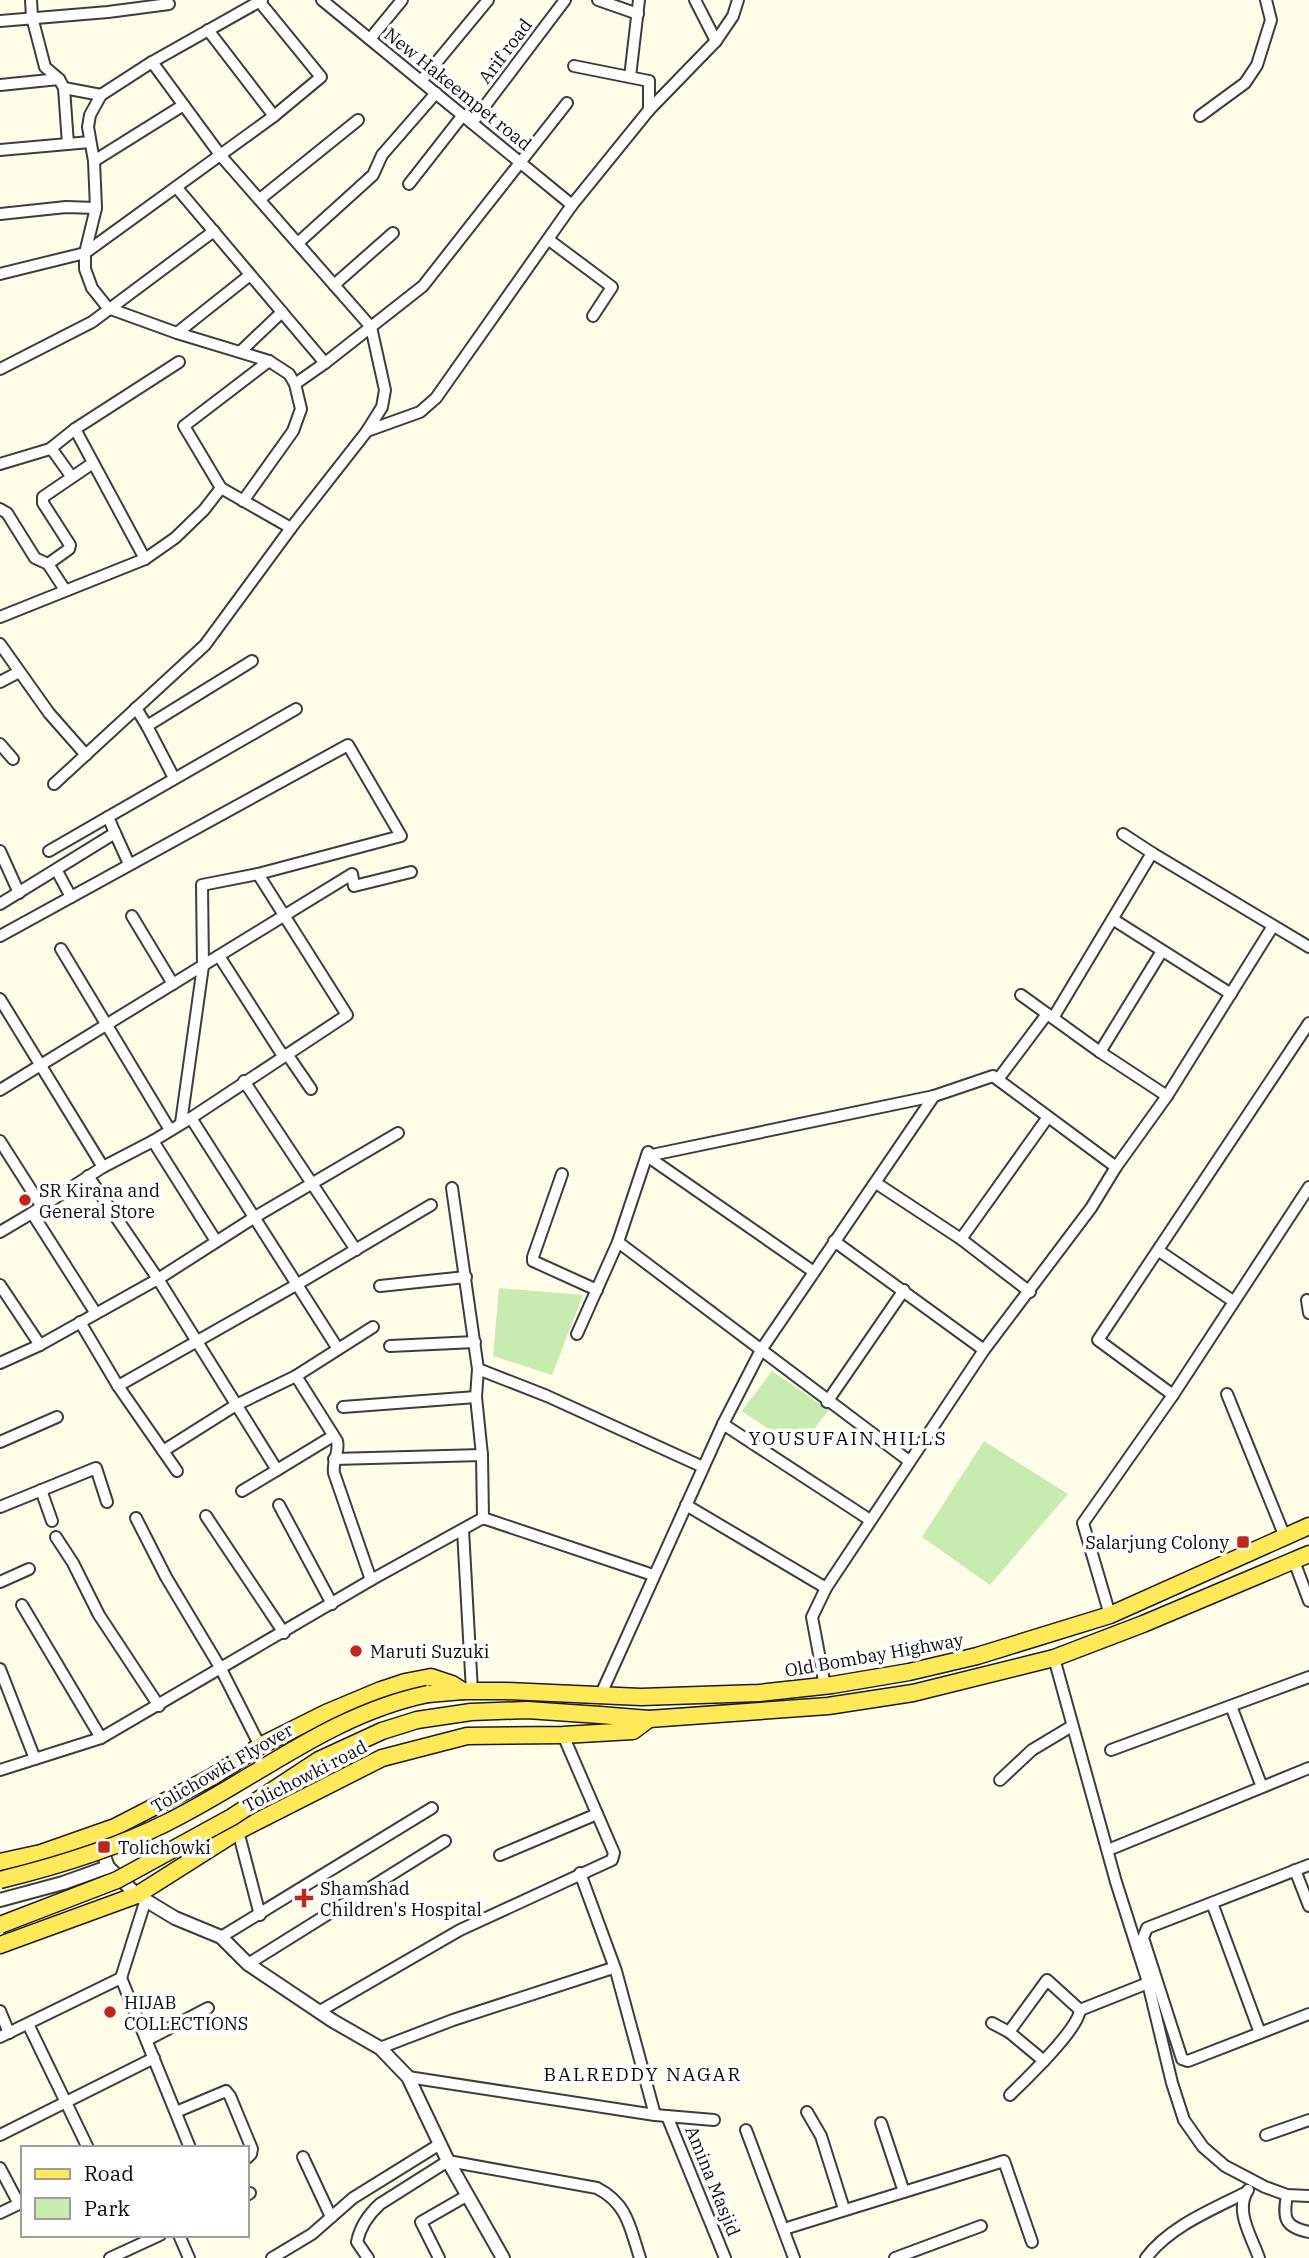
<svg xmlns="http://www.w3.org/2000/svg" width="1309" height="2258" font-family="'IBM Plex Serif',serif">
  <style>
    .green { fill: #c8ebb0 }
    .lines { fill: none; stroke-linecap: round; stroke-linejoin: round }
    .minor-casing { stroke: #3d3d3d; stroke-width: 14 }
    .tertiary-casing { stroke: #3d3d3d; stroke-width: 16 }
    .primary-casing { stroke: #1b1b1b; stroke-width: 19 }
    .minor { stroke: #fff; stroke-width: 10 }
    .tertiary { stroke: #fff; stroke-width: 12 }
    .primary { stroke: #ffe958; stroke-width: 16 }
    .primary-bridge-casing { stroke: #1b1b1b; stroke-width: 19; stroke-linecap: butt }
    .primary-bridge { stroke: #ffe958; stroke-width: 16 }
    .poi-dot { fill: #c1261c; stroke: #fff; stroke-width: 2.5 }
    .labels { text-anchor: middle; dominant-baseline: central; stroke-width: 7; stroke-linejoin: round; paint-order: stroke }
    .street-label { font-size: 18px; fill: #0a0a0a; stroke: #fff }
    .poi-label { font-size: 18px; fill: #0a0a0a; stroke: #fff; text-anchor: start }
    .neighbourhood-label { font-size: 19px; letter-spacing: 2px; fill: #0a0a0a; stroke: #fff }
  </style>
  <rect width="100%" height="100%" fill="#fffde8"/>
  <g class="green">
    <path d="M499,1288L583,1295L552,1375L493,1356Z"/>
    <path d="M772,1371L829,1410L798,1449L742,1411Z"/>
    <path d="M984,1441L1068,1494L990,1585L922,1537Z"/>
  </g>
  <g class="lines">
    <defs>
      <g id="minor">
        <path d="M31,0L32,17L45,67L59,79L64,88L68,144"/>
        <path d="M322,0L572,205"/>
        <path d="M598,0L638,14"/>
        <path d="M695,0L716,41"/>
        <path d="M0,21L108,12L169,4"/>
        <path d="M208,30L274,116"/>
        <path d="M370,39L402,0"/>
        <path d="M574,66L649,81V110"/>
        <path d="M630,77L639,0"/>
        <path d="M421,81L488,0"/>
        <path d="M0,85L59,79"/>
        <path d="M64,88L101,95"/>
        <path d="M1200,116L1245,83L1257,65L1271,20L1266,0"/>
        <path d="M472,123L565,0"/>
        <path d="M0,150L90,142"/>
        <path d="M94,161L182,106"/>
        <path d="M409,184L463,115"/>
        <path d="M177,188L325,363"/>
        <path d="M260,199L358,120"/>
        <path d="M0,214L66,207L96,208"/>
        <path d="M549,240L612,287L593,316"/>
        <path d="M299,242L373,175L382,155L436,93"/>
        <path d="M0,274L85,253L274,116L321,77L259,1"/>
        <path d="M334,285L393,233"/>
        <path d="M177,333L250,275"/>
        <path d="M241,351L282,312"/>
        <path d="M269,361L184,426L221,488L291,528"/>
        <path d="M0,369L92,322L214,231"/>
        <path d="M295,384L325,363L423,286L567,103"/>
        <path d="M367,431L420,412L436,398L572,205L649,110L716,41L733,16L738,0"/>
        <path d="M51,448L71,476"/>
        <path d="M0,464L50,449L75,429"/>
        <path d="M243,501L293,431L301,409L295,384L289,374L269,361L177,333L108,308L92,288L85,269V253L96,208L94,161L88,127L90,115L101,95L152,62L262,0"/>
        <path d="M0,509L7,513L35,558L48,564L65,590"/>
        <path d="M145,559L75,429L179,362"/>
        <path d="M48,564L69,549L70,545L43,503V497L93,463"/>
        <path d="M0,617L145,559L175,538L204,510L221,488"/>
        <path d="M0,644L49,713L86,755"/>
        <path d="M0,682L19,672"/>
        <path d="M136,708L147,726L252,661"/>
        <path d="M147,726L174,778"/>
        <path d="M0,744L13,759"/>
        <path d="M54,784L205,645L291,528L367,431L382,407L385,390L371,327L221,156L152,62"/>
        <path d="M115,833L129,864"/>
        <path d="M0,851L19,893"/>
        <path d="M49,851L108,817"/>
        <path d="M1152,853L1309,947"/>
        <path d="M57,871L71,897"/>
        <path d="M0,904L115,833L108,817L296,709"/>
        <path d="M132,916L173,984"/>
        <path d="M1114,920L1231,994"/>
        <path d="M0,936L348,745L401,836L258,874L202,885L203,966L181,1123"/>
        <path d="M61,949L170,1130"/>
        <path d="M219,956L283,1056"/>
        <path d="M1021,995L1100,1052L1167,1096"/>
        <path d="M0,999L103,1167"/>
        <path d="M1053,1018L1152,853L1123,834"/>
        <path d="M1100,1052L1162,951"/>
        <path d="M287,1054L311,1089"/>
        <path d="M999,1078L1047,1014"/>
        <path d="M244,1081L356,1250"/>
        <path d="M0,1090L352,874L354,886L411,872"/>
        <path d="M191,1118L338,1349"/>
        <path d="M0,1141L42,1207"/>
        <path d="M153,1141L216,1241"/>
        <path d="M647,1156L934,1096L993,1076L1116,1167"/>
        <path d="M647,1156L814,1272"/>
        <path d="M562,1174L533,1257V1261L597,1290"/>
        <path d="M88,1176L158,1279L277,1470L242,1491"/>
        <path d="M876,1183L961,1239L1030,1292"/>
        <path d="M452,1188L478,1369L476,1397L482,1455L483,1518"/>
        <path d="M32,1213L95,1312"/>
        <path d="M0,1232L32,1213L103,1167L153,1141L191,1118L347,1015L258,874"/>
        <path d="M961,1239L1048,1117"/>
        <path d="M834,1241L984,1350"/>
        <path d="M618,1242L909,1461"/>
        <path d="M1159,1251L1233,1301"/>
        <path d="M0,1285L40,1345"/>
        <path d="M380,1286L466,1277"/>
        <path d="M1307,1300L1309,1313"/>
        <path d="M80,1322L118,1386L177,1471"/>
        <path d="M577,1334L618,1242L648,1152"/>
        <path d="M390,1346L475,1342"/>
        <path d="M0,1363L40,1345L158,1279L255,1217L398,1133"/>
        <path d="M478,1369L547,1396L703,1467"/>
        <path d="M296,1376L337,1441C340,1452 332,1461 334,1473L371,1580"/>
        <path d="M118,1386L296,1285L431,1205"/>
        <path d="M1227,1394L1285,1537"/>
        <path d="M1173,1395L1098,1340L1309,1023"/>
        <path d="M827,1402L904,1290"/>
        <path d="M343,1407L476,1397"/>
        <path d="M723,1424L870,1520"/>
        <path d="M0,1442L57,1417"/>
        <path d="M163,1451L236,1405L296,1376L373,1327"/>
        <path d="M334,1459L482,1455"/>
        <path d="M277,1470L333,1436"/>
        <path d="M41,1490L52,1521"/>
        <path d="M279,1505L332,1604"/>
        <path d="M686,1505L826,1588"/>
        <path d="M0,1507L96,1468L107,1502"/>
        <path d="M206,1516L284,1633"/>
        <path d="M136,1518L166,1577L221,1669L260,1746"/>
        <path d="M463,1530L472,1691"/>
        <path d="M56,1537L73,1563L99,1615L159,1706"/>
        <path d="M1294,1561L1309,1601"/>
        <path d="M0,1582L29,1569"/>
        <path d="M22,1605L101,1738"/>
        <path d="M1110,1615L1083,1523L1173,1395L1309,1187"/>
        <path d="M1054,1658L1116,1882L1147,1979L1172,2083L1184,2120L1203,2147L1225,2166L1265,2187L1287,2195L1309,2196"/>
        <path d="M0,1669L35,1759"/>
        <path d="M825,1686L812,1617L826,1588L984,1350L1091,1208L1116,1167L1167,1096L1273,926"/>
        <path d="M601,1694L723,1424L761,1350L934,1096"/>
        <path d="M1231,1706L1262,1787"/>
        <path d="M1111,1750L1309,1677"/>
        <path d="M0,1770L101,1738L371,1580L483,1518L653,1575"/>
        <path d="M1000,1780L1032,1750L1072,1726"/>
        <path d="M238,1831L260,1915"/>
        <path d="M1113,1848L1309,1768"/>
        <path d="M500,1855L597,1814"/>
        <path d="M1309,1865L1147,1928L1143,1938L1182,2059L1188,2061L1309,2014"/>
        <path d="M1295,1870L1309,1906"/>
        <path d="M580,1873L616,1971L655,2115"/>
        <path d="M1212,1903L1260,2033"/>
        <path d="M221,1937L432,1808"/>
        <path d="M248,1964L445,1841"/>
        <path d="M121,1978L190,2148"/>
        <path d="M1080,2010L1148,1983"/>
        <path d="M0,2011L9,2033"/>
        <path d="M320,2011L460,1930L612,1860L614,1853L563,1735"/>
        <path d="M992,2023L1009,2032L1047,1980L1080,2010C1078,2030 1026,2079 1010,2095"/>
        <path d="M28,2024L88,2148"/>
        <path d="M1009,2032L1044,2061"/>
        <path d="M0,2037L121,1978L146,1899"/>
        <path d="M147,2040L208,2008"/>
        <path d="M380,2048L453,2020L613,1968"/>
        <path d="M408,2077L655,2115L714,2120"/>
        <path d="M176,2112L226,2091L230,2096L252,2149L251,2154L247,2158"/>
        <path d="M807,2112L821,2136L844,2209"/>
        <path d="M667,2116L725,2258"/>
        <path d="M881,2123L904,2192"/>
        <path d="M746,2130L794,2258"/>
        <path d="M0,2135L154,2058"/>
        <path d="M1266,2135L1309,2120"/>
        <path d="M303,2157L331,2217"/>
        <path d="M0,2168L19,2204"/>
        <path d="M1248,2190C1234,2211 1252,2237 1259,2258"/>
        <path d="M247,2195L250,2193"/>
        <path d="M1287,2195C1283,2218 1284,2227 1309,2232"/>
        <path d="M0,2213L23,2202"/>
        <path d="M784,2229L1004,2161L1032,2242"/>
        <path d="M179,2235L189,2258"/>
        <path d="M110,2258L160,2235"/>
        <path d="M272,2258L312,2234L353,2198L440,2144"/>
        <path d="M368,2258L357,2242C360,2227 369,2214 380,2204L448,2161L597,2188C628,2204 630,2228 640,2258"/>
        <path d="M439,2258L421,2222L468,2195"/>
        <path d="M895,2258L981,2226"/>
        <path d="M1146,2258C1169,2227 1211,2210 1245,2193"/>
      </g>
      <g id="tertiary">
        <path d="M100,1845L108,1867L137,1895L175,1918L221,1937L248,1964L333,2021L380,2048L408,2077L448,2161L503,2258"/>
        <path d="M0,1900L63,1883L108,1867"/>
      </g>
      <g id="primary">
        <path d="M428,1694L463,1691H506L641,1697L759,1693L832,1685L909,1672L977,1656L1110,1615L1309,1526"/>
        <path d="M600,1715L649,1719L828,1706L913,1693L1054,1658L1143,1624L1309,1554"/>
        <path d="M0,1862L41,1853L115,1827L212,1777L260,1746L326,1713L381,1690L405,1682L431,1677L452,1684L463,1691"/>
        <path d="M0,1945L137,1895L238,1831L382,1758L467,1736L563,1735L633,1731L649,1719"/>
      </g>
    </defs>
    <use href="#minor" class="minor-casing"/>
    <use href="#tertiary" class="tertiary-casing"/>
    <use href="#primary" class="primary-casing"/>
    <use href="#minor" class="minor"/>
    <use href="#tertiary" class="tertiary"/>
    <use href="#primary" class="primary"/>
    <defs>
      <g id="primary-bridge">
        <path d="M0,1880C57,1866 114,1849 166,1823C254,1780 330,1714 428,1694"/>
        <path d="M0,1925L117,1880L232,1817L319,1760L382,1731L417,1720L471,1712L527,1710L600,1715"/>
      </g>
    </defs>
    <use href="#primary-bridge" class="primary-bridge-casing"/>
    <use href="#primary-bridge" class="primary-bridge"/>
  </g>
  <g class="poi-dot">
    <circle cx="25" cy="1200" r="7"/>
    <rect x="1236" y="1535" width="14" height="14" rx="3.5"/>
    <circle cx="356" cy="1651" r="7"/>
    <rect x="97" y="1840" width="14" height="14" rx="3.5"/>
    <path d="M300.5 1887.5h7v7h7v7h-7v7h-7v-7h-7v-7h7z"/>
    <circle cx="110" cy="2012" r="7"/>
  </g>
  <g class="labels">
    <g class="street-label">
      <text transform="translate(505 51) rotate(-53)">Arif road</text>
      <text transform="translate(458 89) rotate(39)">New Hakeempet road</text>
      <text transform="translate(874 1655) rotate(-10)">Old Bombay Highway</text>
      <text transform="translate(222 1768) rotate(-30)">Tolichowki Flyover</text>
      <text transform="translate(305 1776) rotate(-27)">Tolichowki road</text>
      <text transform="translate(713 2181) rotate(68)">Amina Masjid</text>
    </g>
    <g class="poi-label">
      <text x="39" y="1190">SR Kirana and<tspan x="39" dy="21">General Store</tspan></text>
      <text x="1229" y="1542" text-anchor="end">Salarjung Colony</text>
      <text x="370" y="1651">Maruti Suzuki</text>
      <text x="118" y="1847">Tolichowki</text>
      <text x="320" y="1888">Shamshad<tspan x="320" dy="21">Children's Hospital</tspan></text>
      <text x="124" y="2002">HIJAB<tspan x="124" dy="21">COLLECTIONS</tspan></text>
    </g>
    <g class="neighbourhood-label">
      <text x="848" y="1438">YOUSUFAIN HILLS</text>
      <text x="643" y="2074">BALREDDY NAGAR</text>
    </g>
  </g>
  <rect x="21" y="2146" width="228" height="91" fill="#ffffff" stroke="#9d9d9d" stroke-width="2"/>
  <rect x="35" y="2169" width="35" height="10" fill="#ffe958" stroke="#9d9d9d" stroke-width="2"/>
  <text x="84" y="2181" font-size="21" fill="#0a0a0a">Road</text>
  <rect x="35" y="2198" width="35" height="21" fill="#c8ebb0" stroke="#9d9d9d" stroke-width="2"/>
  <text x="84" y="2216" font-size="21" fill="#0a0a0a">Park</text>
</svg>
